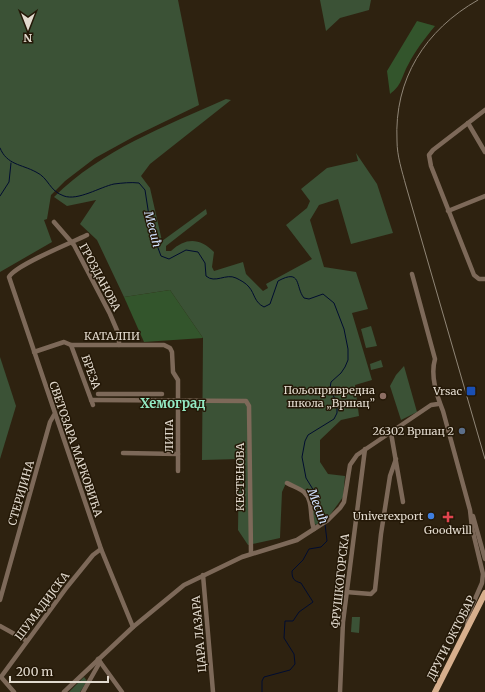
<svg xmlns="http://www.w3.org/2000/svg" width="485" height="692" font-family="Merriweather,serif">
  <style>
    .green { fill: #3b5236 }
    .forest { fill: #33552c }
    .lines { fill: none; stroke-linecap: round; stroke-linejoin: round }
    .stream { stroke: #000c30; stroke-width: 1 }
    .minor { stroke: #7d6959; stroke-width: 4.5 }
    .major { stroke: #d7af8d; stroke-width: 6 }
    .rail { stroke: #908677; stroke-width: 1 }
    .transit-dot { fill: #1a4fb4; stroke: #241807; stroke-width: 1.5 }
    .education-dot { fill: #8d6e63; stroke: #241807; stroke-width: 1.5 }
    .service-dot { fill: #5c6f8a; stroke: #241807; stroke-width: 1.5 }
    .shop-dot { fill: #3f7fe0; stroke: #241807; stroke-width: 1.5 }
    .health-dot { fill: #e0444e; stroke: #241807; stroke-width: 1.5 }
    .labels { text-anchor: middle; dominant-baseline: central; stroke-width: 3; stroke-linejoin: round; paint-order: stroke }
    .street-label { font-size: 11px; fill: #e2dace; stroke: #241807 }
    .poi-label { font-size: 11px; fill: #e2dace; stroke: #241807; text-anchor: end }
    .water-label { font-size: 12px; font-style: italic; fill: #cfe0fc; stroke: #241807 }
    .quarter-label { font-size: 13px; font-weight: bold; fill: #93e9c3; stroke: #241807 }
  </style>
  <rect width="100%" height="100%" fill="#2e2210"/>
  <g class="green">
    <path d="M0,0H178L199,105L135,136L95,158L65,181L51,195L47,219L44,220L52,242L0,272Z"/>
    <path d="M320,0H371L369,10L340,18L326,31Z"/>
    <path d="M226,99L231,100L150,164L141,176L150,188L162,241L206,209L207,214L166,246V251H171C186,237 200,238 214,252L212,267L214,271L243,262L246,274L263,291L268,288L266,284L312,259L286,225L307,208L310,201L301,189L327,168L358,161L356,153L377,184L393,233L351,244L338,199L319,205L310,220L324,267L356,272L368,309L352,313L372,380L355,385L359,416L341,420L320,440V462L328,474L345,476L343,497L330,515L316,525L313,522L307,492L287,481L282,492L280,538L248,545L238,530L239,459L202,460L203,338L170,290L124,297L97,240L80,224L96,200L67,206L54,197C101,150 166,126 226,99Z"/>
    <path d="M371,326L377,346L366,348L361,329Z"/>
    <path d="M0,357L16,406L0,459Z"/>
    <path d="M381,360L383,367L371,370L370,364Z"/>
    <path d="M404,366L417,412L401,420L390,386L396,375Z"/>
    <path d="M352,617H360L359,633L351,632Z"/>
    <path d="M84,677L87,681L80,692H69Z"/>
  </g>
  <g class="forest">
    <path d="M417,21L435,26C425,38 415,51 408,65C401,78 402,85 390,94L387,71Z"/>
    <path d="M170,290L203,338L144,342L124,297Z"/>
  </g>
  <g class="lines">
    <g class="stream">
      <path d="M0,148C7,165 21,164 36,172C49,178 49,191 64,196C78,201 100,187 114,184C122,183 131,182 139,183L145,190L151,229L161,256L169,259L186,250L198,252L205,263L206,276C215,284 226,273 236,278C240,280 246,283 249,287C255,294 254,302 264,307L270,304L278,281C302,268 295,287 304,298L309,299L323,294L334,303L344,329L348,349V360L345,367L341,373L331,382L330,388L337,404V413L334,419L308,435L305,441L302,457L306,478L317,496L320,517L324,521"/>
      <path d="M0,196L9,182L11,163"/>
      <path d="M262,692V681L264,677L290,670L295,664L294,654L284,638L285,621H293L299,612L313,602L301,583C294,581 292,579 292,571L303,560L309,549L321,547L327,541L325,524"/>
    </g>
    <g class="minor">
      <path d="M485,110L433,150L429,155L431,166L474,275L479,279H485"/>
      <path d="M468,123L485,152"/>
      <path d="M448,211L485,196"/>
      <path d="M54,222L74,245L110,314L119,335V345"/>
      <path d="M87,235C71,243 15,265 9,277L101,549L133,627"/>
      <path d="M412,274L435,359C430,376 437,396 443,411L470,510L472,528L483,574L482,583L468,615L467,628"/>
      <path d="M71,345L93,405"/>
      <path d="M34,352L64,342L71,345H164L170,348L172,352L173,372L178,380V471"/>
      <path d="M98,394H162"/>
      <path d="M91,400L246,401L249,406L251,553"/>
      <path d="M391,433L403,502"/>
      <path d="M123,453L178,454"/>
      <path d="M287,483C292,486 299,488 304,492C314,501 309,518 314,529"/>
      <path d="M473,516L485,559"/>
      <path d="M203,575L213,692"/>
      <path d="M346,592L371,594L375,590L381,534L390,476L396,459"/>
      <path d="M0,600L50,422L54,415"/>
      <path d="M0,626L27,641"/>
      <path d="M98,659L122,692"/>
      <path d="M14,692L1,677L67,587L93,555L101,549"/>
      <path d="M64,692L133,627L184,585L242,557L297,540L328,520L340,508L344,502L350,465L357,455L431,405L438,404"/>
      <path d="M83,692L100,662"/>
      <path d="M340,692L343,622L365,449"/>
    </g>
    <path class="major" d="M435,692L485,593"/>
    <path class="rail" d="M478,0C425,30 394,79 397,141C397,156 402,171 406,186L485,459"/>
  </g>
  <rect class="transit-dot" x="466" y="386" width="10" height="10" rx="2"/>
  <circle class="education-dot" cx="383" cy="396" r="4"/>
  <circle class="service-dot" cx="462" cy="431" r="4"/>
  <circle class="shop-dot" cx="431" cy="516" r="4"/>
  <path class="health-dot" d="M446 511h4v4h4v4h-4v4h-4v-4h-4v-4h4z"/>
  <g class="labels">
    <g class="street-label">
      <text transform="translate(100 277) rotate(62)">ГРОЗДАНОВА</text>
      <text x="112" y="336">КАТАЛПИ</text>
      <text transform="translate(91 372) rotate(70)">БРЕЗА</text>
      <text transform="translate(169 436) rotate(-90)">ЛИПА</text>
      <text transform="translate(76 449) rotate(71)">СВЕТОЗАРА МАРКОВИЋА</text>
      <text transform="translate(240 477) rotate(-90)">КЕСТЕНОВА</text>
      <text transform="translate(21 493) rotate(-74)">СТЕРИЈИНА</text>
      <text transform="translate(340 581) rotate(-84)">ФРУШКОГОРСКА</text>
      <text transform="translate(42 606) rotate(-53)">ШУМАДИЈСКА</text>
      <text transform="translate(199 634) rotate(-95)">ЦАРА ЛАЗАРА</text>
      <text transform="translate(451 638) rotate(-63)">ДРУГИ ОКТОБАР</text>
    </g>
    <g class="poi-label">
      <text x="375" y="390">Пољопривредна<tspan x="375" dy="13">школа „Вршац”</tspan></text>
      <text x="462" y="391">Vrsac</text>
      <text x="454" y="431">26302 Вршац 2</text>
      <text x="423" y="516">Univerexport</text>
      <text x="448" y="530" text-anchor="middle">Goodwill</text>
    </g>
    <g class="water-label">
      <text transform="translate(153 229) rotate(75)">Месић</text>
      <text transform="translate(318 506) rotate(69)">Месић</text>
    </g>
    <g class="quarter-label">
      <text x="173" y="403">Хемоград</text>
    </g>
  </g>
  <g transform="translate(28 28) rotate(180)" stroke="#241807" stroke-width="3" paint-order="stroke">
  <path d="M0-3L7 15L0 10L-7 15Z" fill="#e2dace"/>
  <text y="-6" font-size="11" font-weight="bold" text-anchor="middle" fill="#e2dace">N</text>
  </g>
  <path d="M10 676v6h98v-6" fill="none" stroke="#e2dace" stroke-width="2"/>
  <text x="16" y="676" font-size="12" fill="#e2dace" stroke="#241807" stroke-width="3" paint-order="stroke">200 m</text>
</svg>
